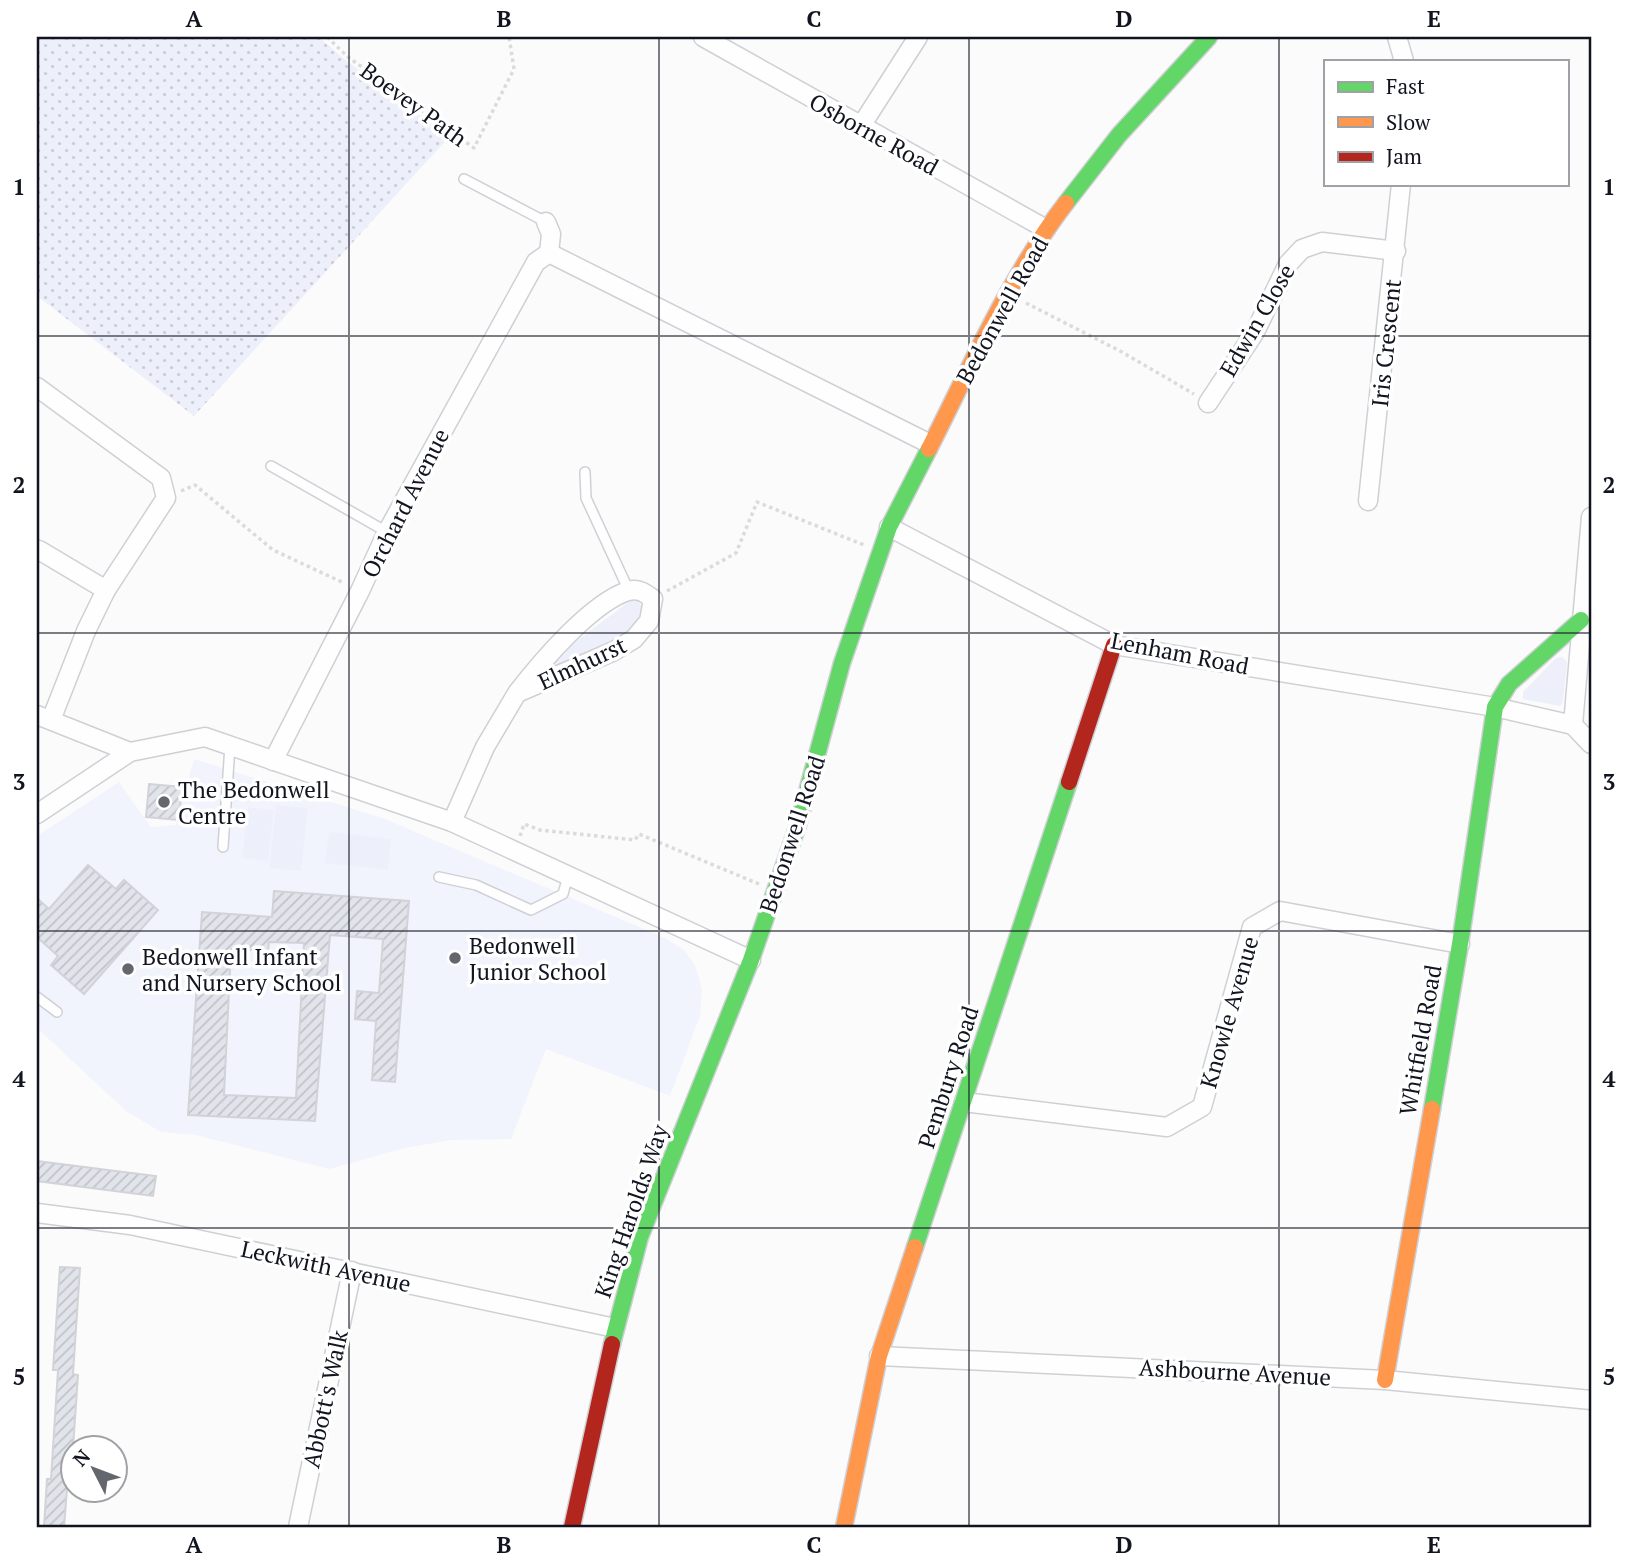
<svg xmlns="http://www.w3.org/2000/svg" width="1628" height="1564" font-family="'PT Serif',serif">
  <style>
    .built { fill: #f2f4fd }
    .grass { fill: #edf0fb }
    .park { fill: url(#park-dots) }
    .building { fill: url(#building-hatch); stroke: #d2d3d9; stroke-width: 2; fill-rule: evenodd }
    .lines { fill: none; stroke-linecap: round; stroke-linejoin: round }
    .lane-casing { stroke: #cfd0d6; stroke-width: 12 }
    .street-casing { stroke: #cfd0d6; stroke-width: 21 }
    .fast-casing { stroke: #cfd0d6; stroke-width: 19 }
    .slow-casing { stroke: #cfd0d6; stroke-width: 19 }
    .jam-casing { stroke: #cfd0d6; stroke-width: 19 }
    .path { stroke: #dbdbdc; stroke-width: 3.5; stroke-dasharray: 3.5 3.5; stroke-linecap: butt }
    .lane { stroke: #fefefe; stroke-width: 9 }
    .street { stroke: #fefefe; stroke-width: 18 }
    .fast { stroke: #63d668; stroke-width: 16 }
    .slow { stroke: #ff974d; stroke-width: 16 }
    .jam { stroke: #b3261e; stroke-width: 16 }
    .grid { fill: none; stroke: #121520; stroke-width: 2; stroke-opacity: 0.55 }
    .poi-dot { fill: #64666d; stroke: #fff; stroke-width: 2.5 }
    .labels { text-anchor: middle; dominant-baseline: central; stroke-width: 7; stroke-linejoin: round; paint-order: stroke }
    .street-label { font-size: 23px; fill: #121520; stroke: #fff }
    .poi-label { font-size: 23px; fill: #121520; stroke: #fff; text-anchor: start }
    .neatline { fill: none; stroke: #121520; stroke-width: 2.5 }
    .grid-label { font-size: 23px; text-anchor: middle; font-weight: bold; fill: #121520 }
  </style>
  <defs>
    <pattern id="park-dots" width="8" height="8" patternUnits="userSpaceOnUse" patternTransform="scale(1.75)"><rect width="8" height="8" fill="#edf0fb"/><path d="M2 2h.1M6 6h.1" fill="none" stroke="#cacdd7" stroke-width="1.8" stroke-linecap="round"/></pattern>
    <pattern id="building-hatch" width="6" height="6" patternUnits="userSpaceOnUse" patternTransform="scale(1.75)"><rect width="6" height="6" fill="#e2e4eb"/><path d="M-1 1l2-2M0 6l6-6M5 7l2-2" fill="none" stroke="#c1c3c9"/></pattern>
  </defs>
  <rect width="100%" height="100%" fill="#fbfbfb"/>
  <path class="built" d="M194,759L385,819L665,938L684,950L695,965L702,989L700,1016L670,1096L546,1049L511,1139L451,1140L405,1148L329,1169L196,1135L161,1132L126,1111L37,1028V836L119,782L151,827L176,825Z"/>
  <g class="grass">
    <path d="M637,600L644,609C634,649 578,660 544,674L575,642L630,601Z"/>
    <path d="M1562,657L1567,662L1563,702L1560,706L1523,699V692L1556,658Z"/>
    <path d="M276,805L308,808L301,871L269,868Z"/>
    <path d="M248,807L274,810L268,861L242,858Z"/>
    <path d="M329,832L391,839L388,870L325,863Z"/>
  </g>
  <path class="park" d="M37,37H319L343,58L449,137L194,416L37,296Z"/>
  <g class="building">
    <path d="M149,784L182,787L179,820L146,817Z"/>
    <path d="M88,865L116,889L124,880L158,910L84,994L51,965L58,956L37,937V898L49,909Z"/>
    <path d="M274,891L409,901L395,1082L372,1080L376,1021L355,1019L357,991L379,993L383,939L330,935L315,1121L188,1115L202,912L272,917ZM269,942L304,943L296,1098L224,1095L231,949L268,951Z"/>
    <path d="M37,1161L156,1176L153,1196L37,1181Z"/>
    <path d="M60,1267L80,1268L73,1374L78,1375L71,1477H68L64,1527H44L47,1479H51L58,1370H53Z"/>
  </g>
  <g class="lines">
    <defs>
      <g id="lane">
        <path d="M464,179L546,222"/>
        <path d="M271,466L387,532"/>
        <path d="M585,472L586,498L629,591"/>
        <path d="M223,847L230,746"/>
        <path d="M439,877L476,885L531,910L563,894L568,876"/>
        <path d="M37,997L57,1012"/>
      </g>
      <g id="street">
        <path d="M703,37L1046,229"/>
        <path d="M1397,37L1404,61"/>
        <path d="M861,126L918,37"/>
        <path d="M549,253L930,444"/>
        <path d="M37,387L161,478L166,498L106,590L86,631L51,720"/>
        <path d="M1208,403L1255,332L1288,264L1302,249L1322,242L1396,251"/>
        <path d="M1368,501L1401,184"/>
        <path d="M1591,517L1573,725L1591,744"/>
        <path d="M889,527L1114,645L1495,707L1573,725"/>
        <path d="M39,550L106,590"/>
        <path d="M37,715L130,752"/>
        <path d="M273,761L360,591L387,532L536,262L549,253L551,234L546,222"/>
        <path d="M37,814L130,752L205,737L452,822L751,960"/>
        <path d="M452,822L485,747L517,693L614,651L634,639L649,621L653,599C645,593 639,588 628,591C591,603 541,662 517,693"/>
        <path d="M964,1102L1167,1127L1202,1107L1252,927L1280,911L1460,944"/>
        <path d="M37,1213L130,1225L615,1328"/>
        <path d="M879,1356L1385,1380L1591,1400"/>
        <path d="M298,1527L352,1271"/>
      </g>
      <g id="fast">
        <path d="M1066,203L1119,135L1209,37"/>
        <path d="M1432,1109L1460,944L1495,707L1509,684L1581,620"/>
        <path d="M915,1247L1069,782"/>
        <path d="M612,1344L640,1237L751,960L798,825L842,663L889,527L929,449"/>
      </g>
      <g id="slow">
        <path d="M929,449C971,366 1009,277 1066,203"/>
        <path d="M1385,1380L1432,1109"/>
        <path d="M844,1527L879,1356L915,1247"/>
      </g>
      <g id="jam">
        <path d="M1069,782L1114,645"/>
        <path d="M572,1527L612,1344"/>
      </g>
    </defs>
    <use href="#lane" class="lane-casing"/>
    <use href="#street" class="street-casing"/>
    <use href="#fast" class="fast-casing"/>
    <use href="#slow" class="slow-casing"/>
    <use href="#jam" class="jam-casing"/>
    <g class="path">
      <path d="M327,37L348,57L474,148L514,69L509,37"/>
      <path d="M1026,303L1122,352L1194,394"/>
      <path d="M181,491L195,485L273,550L344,583"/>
      <path d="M667,591L736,553L757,502L864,545"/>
      <path d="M520,836L524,824L540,830L635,840L639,834L759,884"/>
    </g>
    <use href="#lane" class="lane"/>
    <use href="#street" class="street"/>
    <use href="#fast" class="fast"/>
    <use href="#slow" class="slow"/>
    <use href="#jam" class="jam"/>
  </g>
  <path class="grid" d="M349,37V1527M659,37V1527M969,37V1527M1279,37V1527M37,336H1591M37,633H1591M37,931H1591M37,1228H1591"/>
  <g class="poi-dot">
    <circle cx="164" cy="802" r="7"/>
    <circle cx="455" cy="958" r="7"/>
    <circle cx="128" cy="969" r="7"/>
  </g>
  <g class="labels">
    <g class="street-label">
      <text transform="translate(414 104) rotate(36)">Boevey Path</text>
      <text transform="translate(874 134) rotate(29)">Osborne Road</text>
      <text transform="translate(1002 310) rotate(-61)">Bedonwell Road</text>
      <text transform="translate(1257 320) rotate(-60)">Edwin Close</text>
      <text transform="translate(1386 343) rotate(-84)">Iris Crescent</text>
      <text transform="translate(405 503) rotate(-63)">Orchard Avenue</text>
      <text transform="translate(1180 653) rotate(11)">Lenham Road</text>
      <text transform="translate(582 663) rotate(-25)">Elmhurst</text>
      <text transform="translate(792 834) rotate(-72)">Bedonwell Road</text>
      <text transform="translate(1229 1012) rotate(-74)">Knowle Avenue</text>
      <text transform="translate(1420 1040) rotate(-80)">Whitfield Road</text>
      <text transform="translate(948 1077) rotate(-72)">Pembury Road</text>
      <text transform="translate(631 1211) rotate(-71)">King Harolds Way</text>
      <text transform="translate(326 1266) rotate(12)">Leckwith Avenue</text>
      <text transform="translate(1235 1372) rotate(3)">Ashbourne Avenue</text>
      <text transform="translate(325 1399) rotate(-78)">Abbott's Walk</text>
    </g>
    <g class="poi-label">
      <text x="178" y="789">The Bedonwell<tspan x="178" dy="26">Centre</tspan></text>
      <text x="469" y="945">Bedonwell<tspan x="469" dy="26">Junior School</tspan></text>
      <text x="142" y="956">Bedonwell Infant<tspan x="142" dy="26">and Nursery School</tspan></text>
    </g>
  </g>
  <rect width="1628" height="1564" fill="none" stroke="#ffffff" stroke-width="77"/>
  <rect x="1324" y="60" width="245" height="126" fill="#ffffff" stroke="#a0a1a6" stroke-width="2"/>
  <rect x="1338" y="82" width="35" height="10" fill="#63d668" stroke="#a0a1a6" stroke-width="2"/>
  <text x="1386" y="94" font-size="21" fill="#121520">Fast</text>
  <rect x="1338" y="117" width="35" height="10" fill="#ff974d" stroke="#a0a1a6" stroke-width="2"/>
  <text x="1386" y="130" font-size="21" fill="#121520">Slow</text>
  <rect x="1338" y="152" width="35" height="10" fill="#b3261e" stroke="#a0a1a6" stroke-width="2"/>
  <text x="1386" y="164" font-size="21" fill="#121520">Jam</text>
  <g transform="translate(94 1469) rotate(312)"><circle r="33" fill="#ffffff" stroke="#a0a1a6" stroke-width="2"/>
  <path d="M0-5L12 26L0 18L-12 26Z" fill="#64666d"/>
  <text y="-10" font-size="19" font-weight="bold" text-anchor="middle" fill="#121520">N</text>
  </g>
  <rect x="38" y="38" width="1552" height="1488" class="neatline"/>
  <g class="grid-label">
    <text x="194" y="27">A</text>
    <text x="504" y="27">B</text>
    <text x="814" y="27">C</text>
    <text x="1124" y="27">D</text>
    <text x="1434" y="27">E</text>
    <text x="19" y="195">1</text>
    <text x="1609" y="195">1</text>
    <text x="19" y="493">2</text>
    <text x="1609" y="493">2</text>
    <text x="19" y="790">3</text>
    <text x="1609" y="790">3</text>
    <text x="19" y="1087">4</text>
    <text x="1609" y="1087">4</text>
    <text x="19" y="1385">5</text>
    <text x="1609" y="1385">5</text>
    <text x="194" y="1553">A</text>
    <text x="504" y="1553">B</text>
    <text x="814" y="1553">C</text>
    <text x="1124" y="1553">D</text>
    <text x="1434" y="1553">E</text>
  </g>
</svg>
